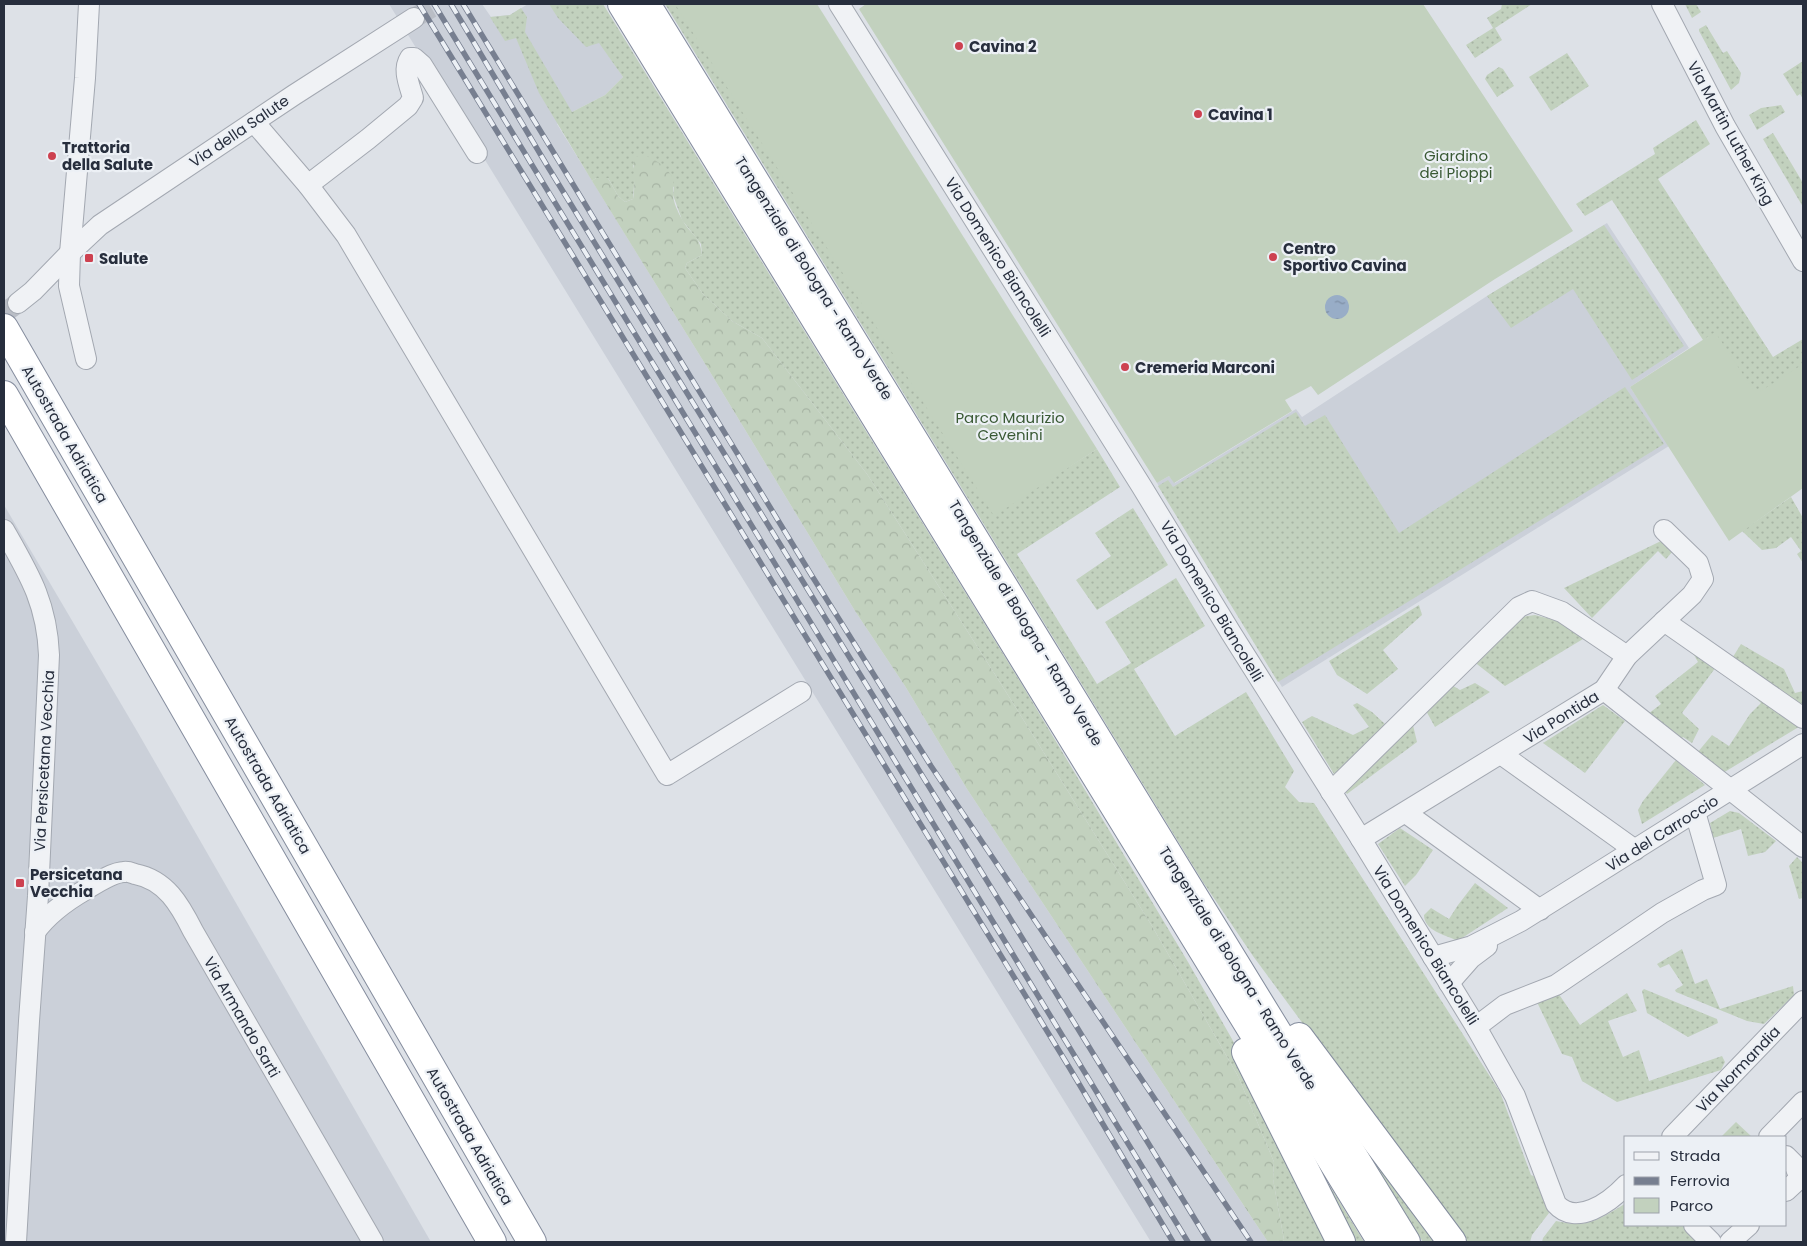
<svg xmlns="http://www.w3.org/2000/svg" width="1807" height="1246" font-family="Poppins,sans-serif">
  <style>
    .built { fill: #cbd0d9 }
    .grass { fill: url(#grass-dots) }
    .forest { fill: url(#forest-crowns) }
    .park { fill: #c2d1be }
    .water { fill: url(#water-ripples) }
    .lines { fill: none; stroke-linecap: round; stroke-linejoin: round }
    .minor-tunnel { stroke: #b9bdc5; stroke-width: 20; stroke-dasharray: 20 10; stroke-linecap: butt }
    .minor-casing { stroke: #a3a8b1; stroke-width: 22 }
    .highway-casing { stroke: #858d9e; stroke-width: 30 }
    .minor { stroke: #f0f2f5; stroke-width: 20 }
    .highway { stroke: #fff; stroke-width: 28 }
    .rail-casing { stroke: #777f90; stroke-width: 5.5 }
    .rail { stroke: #ecf0f5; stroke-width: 4; stroke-dasharray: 11; stroke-linecap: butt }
    .poi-dot { fill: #cd4150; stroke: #ecf0f5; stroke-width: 2 }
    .labels { text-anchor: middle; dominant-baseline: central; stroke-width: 4.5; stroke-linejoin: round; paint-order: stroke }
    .poi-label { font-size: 15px; font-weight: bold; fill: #272e3d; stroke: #ecf0f5; text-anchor: start }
    .street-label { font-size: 15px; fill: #272e3d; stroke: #ecf0f5 }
    .park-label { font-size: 15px; fill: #395934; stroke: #ecf0f5 }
  </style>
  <defs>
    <pattern id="grass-dots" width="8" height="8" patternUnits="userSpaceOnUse" patternTransform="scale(1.25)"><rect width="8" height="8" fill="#c2d1be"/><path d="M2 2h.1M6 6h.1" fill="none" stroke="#a7b4a4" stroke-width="1.8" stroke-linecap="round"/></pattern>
    <pattern id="forest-crowns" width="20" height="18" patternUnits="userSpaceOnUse" patternTransform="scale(1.25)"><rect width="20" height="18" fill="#c2d1be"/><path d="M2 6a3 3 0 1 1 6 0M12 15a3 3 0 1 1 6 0" fill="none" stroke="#a7b4a4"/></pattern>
    <pattern id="water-ripples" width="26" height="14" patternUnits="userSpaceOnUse" patternTransform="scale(1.25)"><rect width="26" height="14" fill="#98adc7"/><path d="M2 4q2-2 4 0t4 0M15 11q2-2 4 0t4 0" fill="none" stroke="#7c8da3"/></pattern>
  </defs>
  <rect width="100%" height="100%" fill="#dde1e7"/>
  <g class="built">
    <path d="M389,4H482L491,17L510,15L528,4H581L599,42L623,77L605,95L572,112L557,124L707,367L855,611L905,686L967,789L1268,1242H1151Z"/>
    <path d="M1607,223L1689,348L1630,387L1669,446L1282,687L1157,483L1169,476L1175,483L1296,409L1302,417L1487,296Z"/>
    <path d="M4,505L137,731L431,1242H4Z"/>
  </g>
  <g class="grass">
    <path d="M549,4H603L1021,683L1188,962L1232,1039L1332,1242H1283L1284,1240L1273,1179L1274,1162L1238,1076L1152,926L996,676L867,474L762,338L732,321L703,294L685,268L687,263L702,255L701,244L682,220L673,195L674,187L633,165L635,172L633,199L625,202L618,196L608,178H596L592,181L539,93L516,38L505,41L490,17L510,15L521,8L527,17L525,32L572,112L605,95L623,77L599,43L586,47L558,18Z"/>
    <path d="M665,4H685L1023,496L1097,449L1120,487L1017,554L1097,684L1131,663L1105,622L1176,578L1205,626L1134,669L1175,736L1246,692L1294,771L1285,787L1299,802L1314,803L1500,1092L1531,1175L1538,1178L1549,1213L1532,1235L1530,1242H1464L1253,956L1203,882Z"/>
    <path d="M1502,4H1532L1495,28L1502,40L1475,58L1466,45L1493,28L1487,18L1501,9Z"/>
    <path d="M1685,4H1696L1701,12L1692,18Z"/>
    <path d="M1706,25L1723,53L1727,51L1741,73L1739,83L1731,90L1699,31V29Z"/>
    <path d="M1567,53L1589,86L1551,111L1529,77Z"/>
    <path d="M1803,61V99L1800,94L1797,96L1783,74Z"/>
    <path d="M1499,67L1503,69L1514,86L1497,97L1485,79L1487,75Z"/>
    <path d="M1781,105L1785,112L1757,130L1749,115L1761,108Z"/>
    <path d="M1696,120L1710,144L1658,179L1773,357L1803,339V476L1792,477L1612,200L1585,216L1576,204L1655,154L1653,148Z"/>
    <path d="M1773,133L1803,183V207L1763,139Z"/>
    <path d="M1604,225L1684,346L1632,380L1573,289L1511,328L1487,296Z"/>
    <path d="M1625,387L1664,444L1278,682L1158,486L1168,480L1173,487L1296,412L1305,426L1325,415L1399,533Z"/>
    <path d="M1791,497L1803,518V563L1797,554L1801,551L1791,537L1776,548L1762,550L1742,531Z"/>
    <path d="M1133,508L1168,565L1097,610L1076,580L1111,556L1095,533Z"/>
    <path d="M1661,541L1673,551L1666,559L1658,551L1592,618L1564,588Z"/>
    <path d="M1419,605L1422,615L1383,650L1398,669L1367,694L1337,675L1329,661Z"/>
    <path d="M1535,615L1558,621L1583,639L1505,686L1473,661L1521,617Z"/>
    <path d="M1741,644L1784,669L1795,693L1803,691V710L1731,660Z"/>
    <path d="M1690,648L1716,667L1682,713L1699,729L1692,743L1683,737L1680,740L1648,714L1661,704L1655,696L1698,662Z"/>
    <path d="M1475,683L1490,692L1435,727L1425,709L1450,684L1460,690Z"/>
    <path d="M1754,693L1802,725L1723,773L1697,753L1712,735L1729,746L1750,714L1761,703L1752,695Z"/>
    <path d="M1357,703L1372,712L1385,724L1337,775L1334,774L1302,722L1312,716L1353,735L1369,727L1353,705Z"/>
    <path d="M1603,705L1625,721L1585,773L1543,743Z"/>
    <path d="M1412,721L1417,742L1347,794L1343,789Z"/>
    <path d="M1676,760L1705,785L1642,824L1638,810L1643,801Z"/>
    <path d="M1730,811L1739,813L1776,841L1765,852L1748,856L1741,829L1713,838L1710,823Z"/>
    <path d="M1400,828L1433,850L1416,875L1405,886L1378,844Z"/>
    <path d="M1797,857L1803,863V898L1799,899L1789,866Z"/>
    <path d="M1475,883L1508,908L1459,940H1456C1444,935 1424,930 1424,915L1431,908L1449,919L1458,905Z"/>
    <path d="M1682,949L1695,984L1707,979L1720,1009L1793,986L1794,995L1764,1024L1747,1021L1676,992L1675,990L1683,985L1669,964L1660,968L1657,964Z"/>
    <path d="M1644,989L1717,1019L1718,1023L1688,1037L1647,1013L1642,991Z"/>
    <path d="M1556,990L1580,1025L1627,993L1637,1011L1608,1021L1623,1057L1639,1050L1649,1081L1722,1056L1725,1062L1721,1070L1617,1102L1582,1081L1572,1057L1562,1054L1536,1000Z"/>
    <path d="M1736,1122L1752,1137H1721Z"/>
    <path d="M1360,1140L1441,1242H1423Z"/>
    <path d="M1326,1182L1328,1183L1364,1242H1351Z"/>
    <path d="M1626,1203V1225H1685L1702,1242H1542L1543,1238L1556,1221C1563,1222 1570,1224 1577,1224C1594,1224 1612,1212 1626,1203Z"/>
  </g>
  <path class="forest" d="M643,155C654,158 665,166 671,175C675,181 673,187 673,194C673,201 678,213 682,219C690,235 700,234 702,255L687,263L685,268L703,294L732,321L762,338L867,474L996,676L1152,926L1238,1076L1274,1162L1273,1179L1284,1240L1283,1242H1268L967,789L905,686L855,611L707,367L592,181L596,178H608L618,196L625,202L633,199C636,185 632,171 635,157Z"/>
  <g class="park">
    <path d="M675,4H817L1097,449L994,516Z"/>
    <path d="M866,4H1423L1573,231L1495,279L1318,395L1311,386L1285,400L1292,411L1174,483L1169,476L1157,483L859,9Z"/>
    <path d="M1715,332L1756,394L1803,364V488L1729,541L1630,387Z"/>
  </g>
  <circle class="water" cx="1337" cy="307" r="12"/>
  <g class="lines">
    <g class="minor-tunnel">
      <path d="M414,18L438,4"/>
      <path d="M4,313L18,303"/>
    </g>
    <defs>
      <g id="minor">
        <path d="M839,4L1142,487L1231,633L1361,839L1476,1027L1515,1096L1556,1204C1576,1227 1610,1202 1626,1185"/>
        <path d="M1662,4L1725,126L1803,261"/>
        <path d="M254,122L308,185L346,235L667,775L801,692"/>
        <path d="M308,185L368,139L408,106L413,98C410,86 402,70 410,58H414L422,65L477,153"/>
        <path d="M18,303L33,291L70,253L100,225L294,95L414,18"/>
        <path d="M86,359L69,286L70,253L85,78L89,4"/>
        <path d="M4,530C29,574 47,603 49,655L38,896L29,1021L16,1242"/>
        <path d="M1664,621L1803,718"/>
        <path d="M1604,690L1803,847"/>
        <path d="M1501,754L1635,850"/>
        <path d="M1331,792L1519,607L1532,601L1562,612L1627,656"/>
        <path d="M1406,813L1540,910"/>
        <path d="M1361,839L1604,690L1627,656L1692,595L1703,579L1698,563L1664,530"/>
        <path d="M35,932C48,914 66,901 85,890C95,884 113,872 124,872C127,871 132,873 135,874C166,880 180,905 193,931L373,1242"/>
        <path d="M1433,957L1472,946L1521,921L1803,744"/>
        <path d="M1449,983L1471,958L1487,946"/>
        <path d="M1476,1027L1505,1005L1556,985L1662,913L1703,890L1716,885L1695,812"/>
        <path d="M1672,1137L1803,1001"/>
        <path d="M1769,1137L1803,1102"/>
        <path d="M1786,1156L1794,1164L1800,1178L1786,1191"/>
        <path d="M1694,1225L1711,1242"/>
        <path d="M1730,1242L1749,1225"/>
      </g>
      <g id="highway">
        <path d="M622,4L1382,1242"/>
        <path d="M646,4L1406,1242"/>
        <path d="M4,328L532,1242"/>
        <path d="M4,395L492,1242"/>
        <path d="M1299,1037L1452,1242"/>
        <path d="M1246,1052L1341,1242"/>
      </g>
    </defs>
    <use href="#minor" class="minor-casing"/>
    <use href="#highway" class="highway-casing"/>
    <use href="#minor" class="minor"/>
    <use href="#highway" class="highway"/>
    <defs>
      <g id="rail">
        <path d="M419,4L1069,1067L1173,1242"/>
        <path d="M434,4L1188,1242"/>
        <path d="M451,4L548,167L1209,1242"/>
        <path d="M463,4L812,576L931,766L1251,1242"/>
      </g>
    </defs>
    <use href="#rail" class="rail-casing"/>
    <use href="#rail" class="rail"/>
  </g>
  <g class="poi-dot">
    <circle cx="959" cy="46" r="5"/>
    <circle cx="1198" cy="114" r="5"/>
    <circle cx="52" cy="156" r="5"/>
    <circle cx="1273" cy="257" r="5"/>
    <rect x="84" y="253" width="10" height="10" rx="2.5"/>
    <circle cx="1125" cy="367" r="5"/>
    <rect x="15" y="878" width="10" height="10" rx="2.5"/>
  </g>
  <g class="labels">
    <g class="poi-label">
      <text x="969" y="46">Cavina 2</text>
      <text x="1208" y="114">Cavina 1</text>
      <text x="62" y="147">Trattoria<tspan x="62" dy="17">della Salute</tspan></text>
      <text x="1283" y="248">Centro<tspan x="1283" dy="17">Sportivo Cavina</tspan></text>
      <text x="99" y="258">Salute</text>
      <text x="1135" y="367">Cremeria Marconi</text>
      <text x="30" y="874">Persicetana<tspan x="30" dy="17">Vecchia</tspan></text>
    </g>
    <g class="street-label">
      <text transform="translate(239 131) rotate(-34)">Via della Salute</text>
      <text transform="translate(1731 133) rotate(61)">Via Martin Luther King</text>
      <text transform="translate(998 257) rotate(58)">Via Domenico Biancolelli</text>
      <text transform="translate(814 278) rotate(58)">Tangenziale di Bologna - Ramo Verde</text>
      <text transform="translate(65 434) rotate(60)">Autostrada Adriatica</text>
      <text transform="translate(1212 601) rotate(59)">Via Domenico Biancolelli</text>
      <text transform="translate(1026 623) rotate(59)">Tangenziale di Bologna - Ramo Verde</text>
      <text transform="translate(1561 717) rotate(-32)">Via Pontida</text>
      <text transform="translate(44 761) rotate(-87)">Via Persicetana Vecchia</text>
      <text transform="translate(268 785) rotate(60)">Autostrada Adriatica</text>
      <text transform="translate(1662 833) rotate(-32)">Via del Carroccio</text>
      <text transform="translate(1426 945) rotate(58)">Via Domenico Biancolelli</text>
      <text transform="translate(1238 968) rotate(58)">Tangenziale di Bologna - Ramo Verde</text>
      <text transform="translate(242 1017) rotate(60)">Via Armando Sarti</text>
      <text transform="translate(1738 1069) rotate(-46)">Via Normandia</text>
      <text transform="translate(470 1136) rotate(60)">Autostrada Adriatica</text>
    </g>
    <g class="park-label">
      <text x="1456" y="155">Giardino<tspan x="1456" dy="17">dei Pioppi</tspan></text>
      <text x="1010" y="417">Parco Maurizio<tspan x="1010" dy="17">Cevenini</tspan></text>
    </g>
  </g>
  <rect width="1807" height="1246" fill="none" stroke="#272e3d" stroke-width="10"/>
  <rect x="1624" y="1136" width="162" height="90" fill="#ecf0f5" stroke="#9da2ab"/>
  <rect x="1634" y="1152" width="25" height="8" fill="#f0f2f5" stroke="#9da2ab"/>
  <text x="1670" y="1161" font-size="15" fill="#272e3d">Strada</text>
  <rect x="1634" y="1177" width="25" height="8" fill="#777f90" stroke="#9da2ab"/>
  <text x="1670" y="1186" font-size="15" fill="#272e3d">Ferrovia</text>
  <rect x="1634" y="1198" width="25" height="15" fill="#c2d1be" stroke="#9da2ab"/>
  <text x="1670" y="1211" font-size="15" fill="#272e3d">Parco</text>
</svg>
